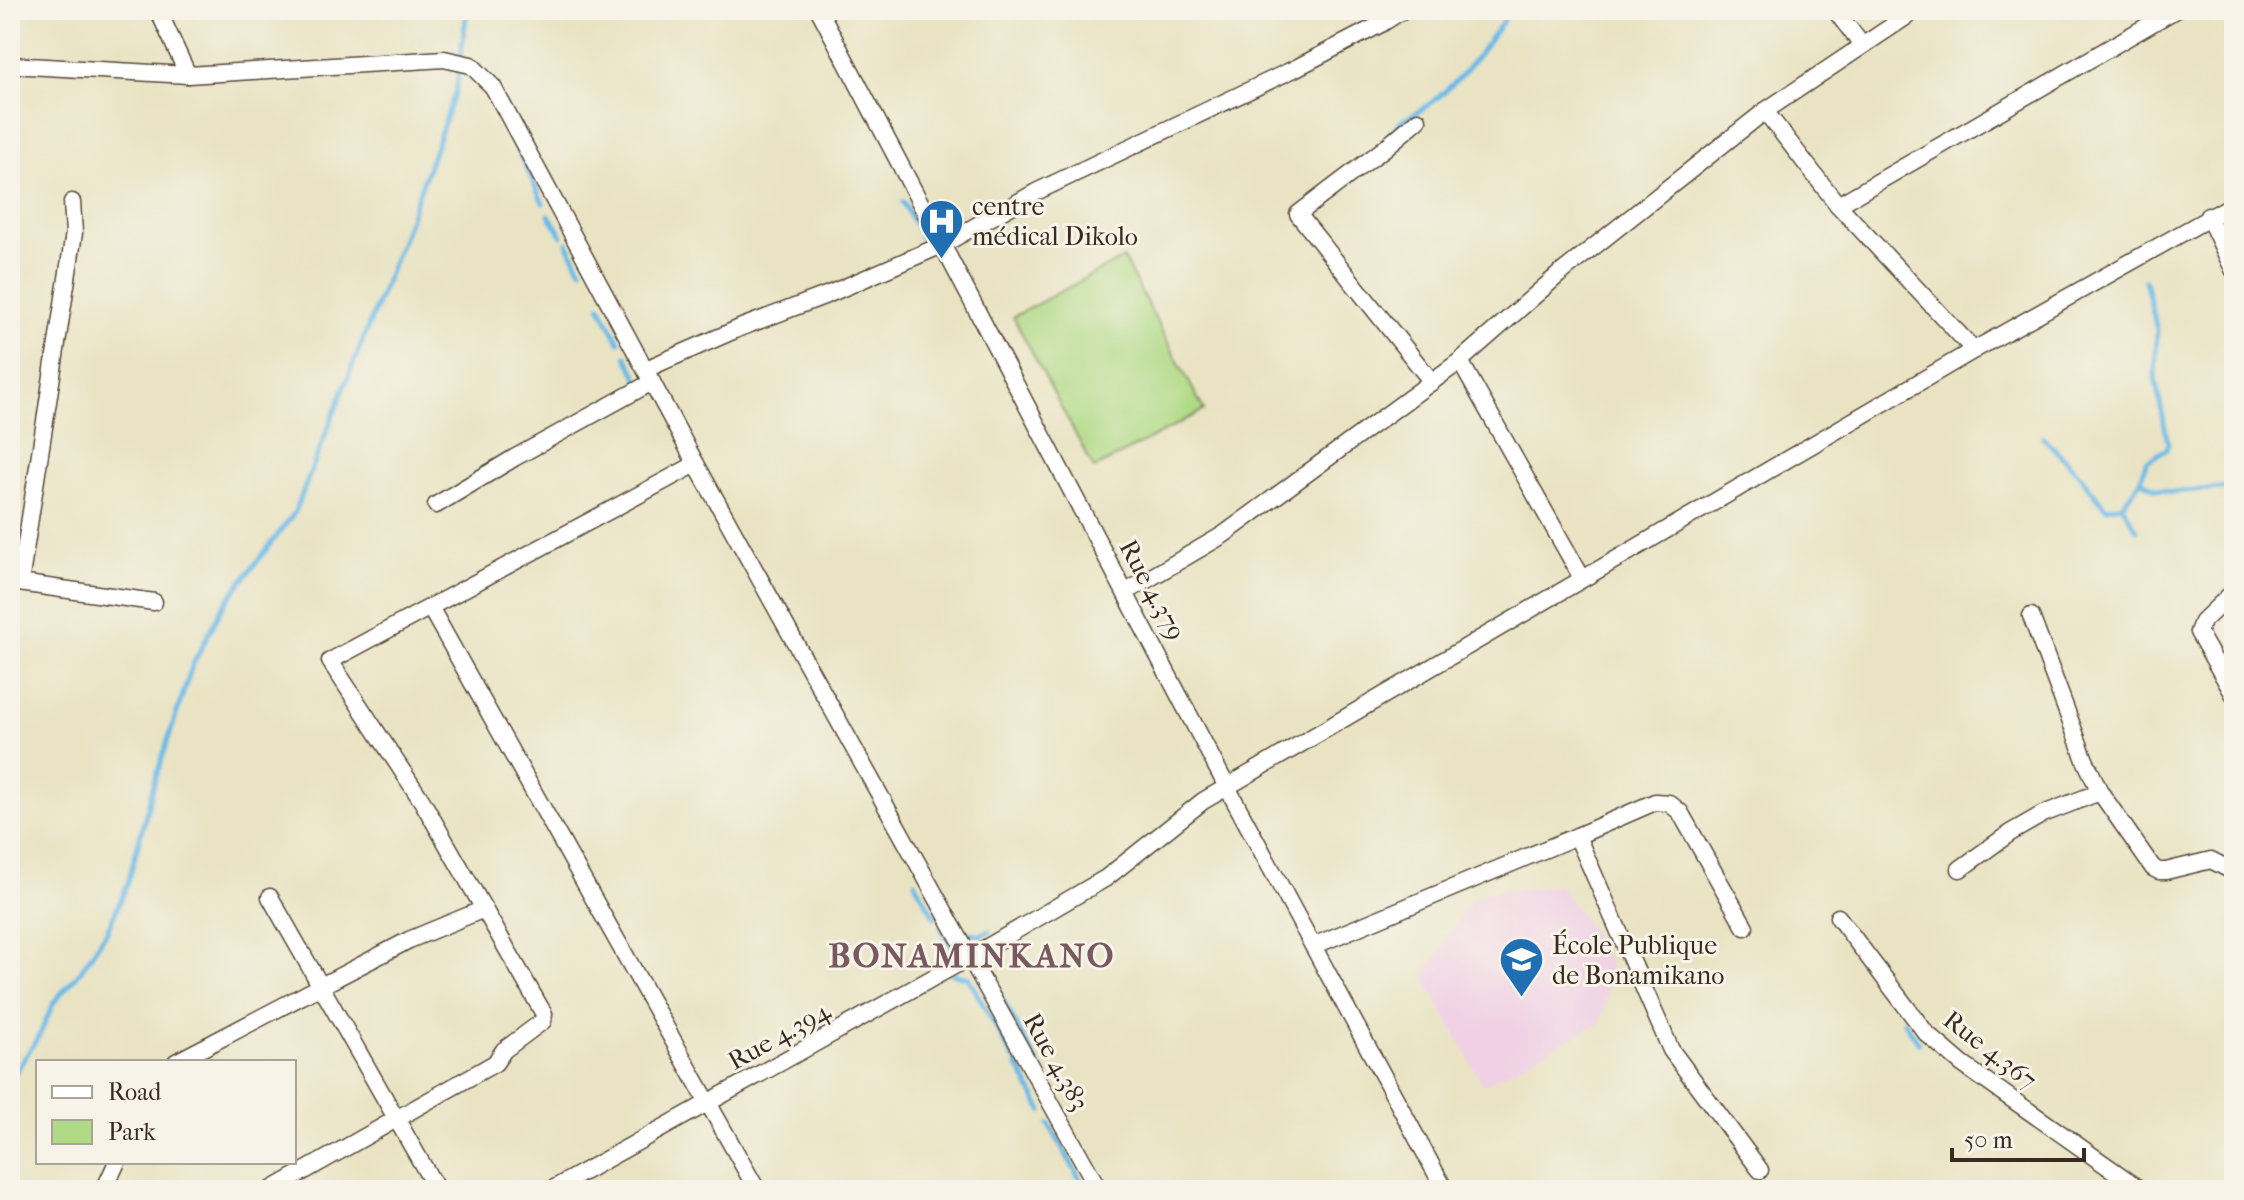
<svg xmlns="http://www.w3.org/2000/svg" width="2244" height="1200" font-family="'IM FELL French Canon',serif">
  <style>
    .built { fill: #f0d0e5 }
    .green { fill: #b0da86; stroke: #768252; stroke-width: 2 }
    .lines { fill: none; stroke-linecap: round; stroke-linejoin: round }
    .stream { stroke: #6bbae6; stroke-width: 5 }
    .minor-casing { stroke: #554637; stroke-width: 19 }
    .minor { stroke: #fff; stroke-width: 16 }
    .labels { text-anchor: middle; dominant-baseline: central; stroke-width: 6; stroke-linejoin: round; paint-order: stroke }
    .poi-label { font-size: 26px; fill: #3b2a1e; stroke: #f7f3e8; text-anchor: start }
    .street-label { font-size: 26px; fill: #3b2a1e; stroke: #f7f3e8 }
    .district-label { font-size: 34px; font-weight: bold; letter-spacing: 2px; fill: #77595e; stroke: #f7f3e8 }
  </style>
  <rect width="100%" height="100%" fill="#f7f3e8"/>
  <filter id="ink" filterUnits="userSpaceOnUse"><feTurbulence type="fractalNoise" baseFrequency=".0125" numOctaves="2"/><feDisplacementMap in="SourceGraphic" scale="16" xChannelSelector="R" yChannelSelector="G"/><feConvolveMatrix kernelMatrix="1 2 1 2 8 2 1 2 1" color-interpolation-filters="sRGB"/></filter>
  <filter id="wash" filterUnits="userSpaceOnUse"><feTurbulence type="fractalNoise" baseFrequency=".006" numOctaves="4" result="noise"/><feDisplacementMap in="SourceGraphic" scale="32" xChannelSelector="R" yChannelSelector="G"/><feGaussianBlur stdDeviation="1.8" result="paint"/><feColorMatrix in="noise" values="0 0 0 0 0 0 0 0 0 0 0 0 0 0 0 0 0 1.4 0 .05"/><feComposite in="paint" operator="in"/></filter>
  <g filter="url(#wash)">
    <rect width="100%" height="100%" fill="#e9e3c3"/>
    <path class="built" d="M1559,885L1595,937L1610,965L1602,1021L1483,1085L1424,977L1468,902L1487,892Z"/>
    <path class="green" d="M1123,258L1204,410L1094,469L1013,317Z"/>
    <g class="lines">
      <g class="stream">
        <path d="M1413,115C1455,91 1483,49 1511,10"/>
        <path d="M1390,134L1403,120L1411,116"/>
        <path d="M516,146L543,203"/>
        <path d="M903,202L925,244"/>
        <path d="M549,215L562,236"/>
        <path d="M567,243L581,270"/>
        <path d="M600,306L619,342"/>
        <path d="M626,356L638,379"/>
        <path d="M2043,437L2077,472L2106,508L2122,505L2141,480L2146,462L2166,449L2168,443L2155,377L2157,330L2145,280"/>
        <path d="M2141,480L2156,489L2172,492L2234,487"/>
        <path d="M2122,505L2137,530"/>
        <path d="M915,882L935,918"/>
        <path d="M971,933L980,935L989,931"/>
        <path d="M932,965L943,959L952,948L941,927"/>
        <path d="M985,967L988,953"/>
        <path d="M952,974L968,977"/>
        <path d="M968,977L1013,1058"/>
        <path d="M992,980L1043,1074"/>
        <path d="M1904,1021L1919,1043"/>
        <path d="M1017,1064L1042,1111"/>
        <path d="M10,1081L40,1034L54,1002L80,972L107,931L118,906L128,883L154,783L192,666L223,606L295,512L401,243L456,90L467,10"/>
        <path d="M1049,1124L1086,1190"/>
      </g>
    </g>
  </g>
  <g filter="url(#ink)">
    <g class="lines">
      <defs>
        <g id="minor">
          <path d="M158,10L188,75"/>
          <path d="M819,10L1227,787L1445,1190"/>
          <path d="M1835,10L1862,45"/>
          <path d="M10,65L188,75L444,59L471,65L493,87L696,464L1099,1190"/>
          <path d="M1765,111L1838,205L1974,350"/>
          <path d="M1418,120L1385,148L1298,214L1432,382"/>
          <path d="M1838,205L2175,10"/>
          <path d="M2208,216L2234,271"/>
          <path d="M1460,361L1582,578"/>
          <path d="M646,369L742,327L829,294L942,245L1036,192L1294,69L1381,24L1403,10"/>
          <path d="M436,505L514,458L652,382"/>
          <path d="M12,582L154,602"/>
          <path d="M20,583L74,233L72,202"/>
          <path d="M2234,591L2202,622L2198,632L2234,695"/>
          <path d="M1126,592L1223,535L1460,361L1557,276L1765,111L1916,10"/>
          <path d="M431,609L757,1190"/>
          <path d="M2031,616L2085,760L2100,792L2153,868L2159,871H2166L2211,860L2234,872"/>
          <path d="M1577,836L1655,802L1669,803L1680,812L1745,927"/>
          <path d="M1960,869L2010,833L2043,814L2100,792"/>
          <path d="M270,897L437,1190"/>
          <path d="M1838,917L1926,1033L1962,1064L2141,1190"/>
          <path d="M1313,946L1577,836L1671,1050L1760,1170"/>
          <path d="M176,1062L409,940L484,909L422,801L330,661L696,464"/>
          <path d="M104,1190L117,1162"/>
          <path d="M271,1190L495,1063L504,1050L543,1021L544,1014L484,909"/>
          <path d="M551,1190L972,956L1106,878L1203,801L1227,787L1974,350L2234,204"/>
        </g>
      </defs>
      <use href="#minor" class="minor-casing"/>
      <use href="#minor" class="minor"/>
    </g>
  </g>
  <defs>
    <symbol id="hospital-pin" viewBox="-11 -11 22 30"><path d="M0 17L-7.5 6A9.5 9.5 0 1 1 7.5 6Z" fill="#1f6fb2" stroke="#f7f3e8"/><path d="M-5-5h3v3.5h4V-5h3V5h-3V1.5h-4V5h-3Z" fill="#fff"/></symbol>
    <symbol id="school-pin" viewBox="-11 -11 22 30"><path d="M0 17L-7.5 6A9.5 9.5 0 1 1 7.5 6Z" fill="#1f6fb2" stroke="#f7f3e8"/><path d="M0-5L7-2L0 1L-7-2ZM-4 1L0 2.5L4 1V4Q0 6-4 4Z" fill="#fff"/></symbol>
  </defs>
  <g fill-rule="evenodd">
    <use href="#hospital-pin" x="916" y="196" width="51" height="69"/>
    <use href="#school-pin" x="1496" y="934" width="51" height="69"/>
  </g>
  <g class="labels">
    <g class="poi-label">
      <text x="972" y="206">centre<tspan x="972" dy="30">médical Dikolo</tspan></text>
      <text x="1552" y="945">École Publique<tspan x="1552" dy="30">de Bonamikano</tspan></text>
    </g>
    <g class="street-label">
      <text transform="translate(1152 590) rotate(62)">Rue 4.379</text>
      <text transform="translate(779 1036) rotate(-29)">Rue 4.394</text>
      <text transform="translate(1990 1050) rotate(38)">Rue 4.367</text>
      <text transform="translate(1056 1062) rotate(61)">Rue 4.383</text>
    </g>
    <g class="district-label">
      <text x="972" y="956">BONAMINKANO</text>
    </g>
  </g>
  <rect width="2244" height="1200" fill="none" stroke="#f7f3e8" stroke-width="40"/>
  <rect x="36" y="1060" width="260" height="104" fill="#f7f3e8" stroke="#aca397" stroke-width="2"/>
  <rect x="52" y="1086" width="40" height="12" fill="#ffffff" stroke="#aca397" stroke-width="2"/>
  <text x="108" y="1100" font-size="24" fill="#3b2a1e">Road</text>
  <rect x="52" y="1120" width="40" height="24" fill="#b0da86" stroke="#aca397" stroke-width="2"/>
  <text x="108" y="1140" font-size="24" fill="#3b2a1e">Park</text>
  <path d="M1952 1148v12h132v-12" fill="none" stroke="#3b2a1e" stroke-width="4"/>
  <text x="1964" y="1148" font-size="24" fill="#3b2a1e" stroke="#f7f3e8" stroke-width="6" paint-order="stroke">50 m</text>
</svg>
